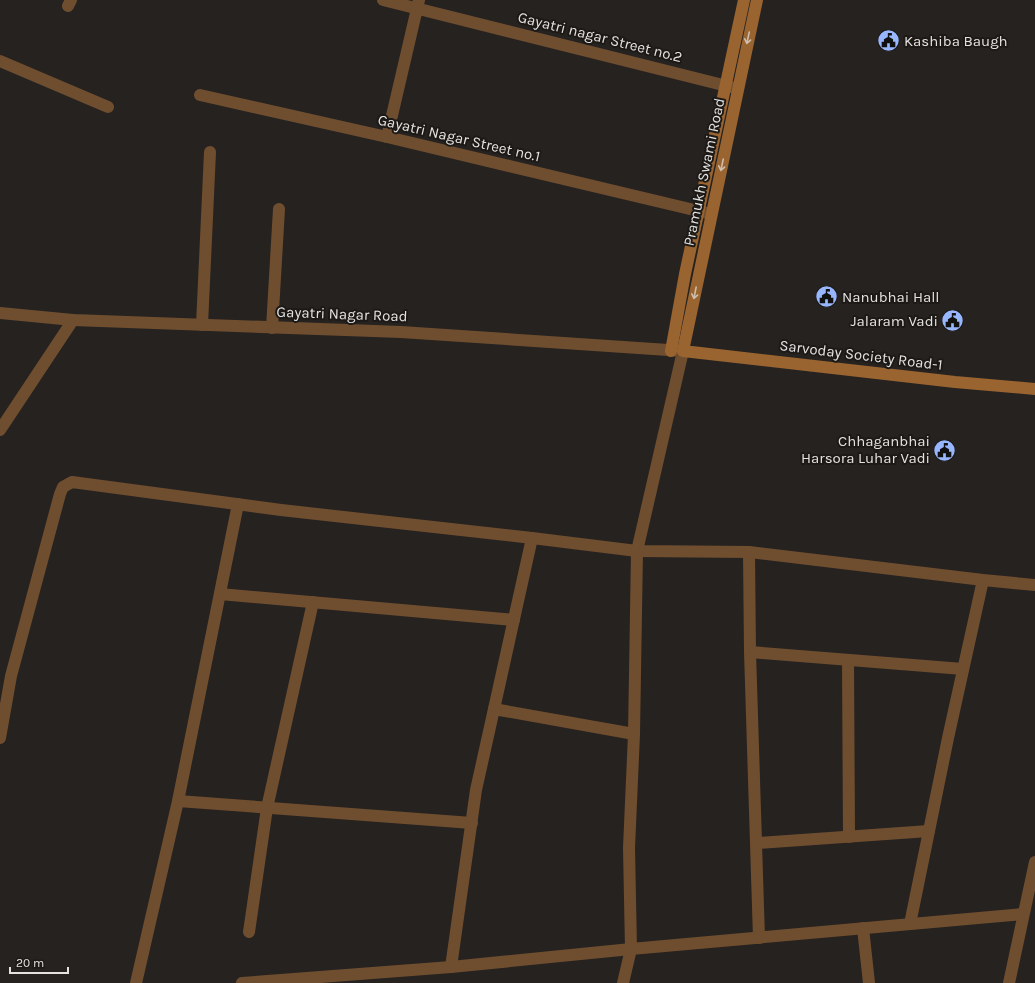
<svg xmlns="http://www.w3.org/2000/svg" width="1035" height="983" font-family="Karla,sans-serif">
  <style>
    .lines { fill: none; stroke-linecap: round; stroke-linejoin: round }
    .minor { stroke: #6f4e2f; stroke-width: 12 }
    .tertiary { stroke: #6f4e2f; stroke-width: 12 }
    .secondary { stroke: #996430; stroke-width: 12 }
    .oneway { stroke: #cebdac }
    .labels { text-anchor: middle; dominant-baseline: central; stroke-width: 4; stroke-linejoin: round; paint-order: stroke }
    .street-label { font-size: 15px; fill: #e5e3e1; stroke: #1c1916 }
    .poi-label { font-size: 15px; fill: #e5e3e1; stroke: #1c1916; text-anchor: start }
  </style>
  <rect width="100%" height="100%" fill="#262220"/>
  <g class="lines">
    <g class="minor">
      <path d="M383,0L735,88"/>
      <path d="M68,6L71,0"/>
      <path d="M0,61L108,107"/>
      <path d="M200,95L387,137L711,214"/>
      <path d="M387,137L419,0"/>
      <path d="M202,325L210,152"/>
      <path d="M272,328L279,209"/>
      <path d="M0,430L73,320"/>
      <path d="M749,552L750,652L759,938"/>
      <path d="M220,594L514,620"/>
      <path d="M750,652L963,669"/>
      <path d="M848,660L849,837"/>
      <path d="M494,709L634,734"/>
      <path d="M0,738L11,676L60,494L63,487L72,482L281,510L532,538L637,551L749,552L983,580L1035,585"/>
      <path d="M178,801L472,823"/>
      <path d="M757,843L929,831"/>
      <path d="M910,924L948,738L983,580"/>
      <path d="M863,928L869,983"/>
      <path d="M249,932L267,808L313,602"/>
      <path d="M451,967L476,790L532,538"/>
      <path d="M136,983L178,801L238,504"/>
      <path d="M242,983L451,967L631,949L1023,914"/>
      <path d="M1009,983L1035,862"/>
    </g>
    <path class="tertiary" d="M0,313L73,320L401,332L683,351L637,551L634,734L629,848L631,949L623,983"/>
    <g class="secondary">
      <path d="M757,0L683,351L955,382L1035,389"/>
      <path d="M671,351L685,274L744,0"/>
    </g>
  </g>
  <defs><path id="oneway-shaft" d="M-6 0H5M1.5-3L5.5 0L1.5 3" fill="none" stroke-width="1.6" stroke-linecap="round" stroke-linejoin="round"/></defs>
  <g class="oneway">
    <use href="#oneway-shaft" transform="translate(748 38) rotate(102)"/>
    <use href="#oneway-shaft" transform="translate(722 165) rotate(102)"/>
    <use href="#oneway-shaft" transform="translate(695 293) rotate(101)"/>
  </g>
  <defs>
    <symbol id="civic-disc" viewBox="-11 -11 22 22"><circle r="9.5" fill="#97b6fd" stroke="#1c1916"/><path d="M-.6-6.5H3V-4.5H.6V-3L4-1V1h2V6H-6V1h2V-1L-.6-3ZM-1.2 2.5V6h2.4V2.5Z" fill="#111"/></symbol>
  </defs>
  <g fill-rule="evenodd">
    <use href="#civic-disc" x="876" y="28" width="25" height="25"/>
    <use href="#civic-disc" x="814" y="284" width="25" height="25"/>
    <use href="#civic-disc" x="940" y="308" width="25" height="25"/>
    <use href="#civic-disc" x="932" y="438" width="25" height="25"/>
  </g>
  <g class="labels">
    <g class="street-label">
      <text transform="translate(600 37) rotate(14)">Gayatri nagar Street no.2</text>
      <text transform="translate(459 138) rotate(13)">Gayatri Nagar Street no.1</text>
      <text transform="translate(704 172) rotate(-78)">Pramukh Swami Road</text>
      <text transform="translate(342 314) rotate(2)">Gayatri Nagar Road</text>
      <text transform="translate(861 355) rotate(7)">Sarvoday Society Road-1</text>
    </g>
    <g class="poi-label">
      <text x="904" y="41">Kashiba Baugh</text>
      <text x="842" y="297">Nanubhai Hall</text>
      <text x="938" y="321" text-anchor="end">Jalaram Vadi</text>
      <text x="930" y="441" text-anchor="end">Chhaganbhai<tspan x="930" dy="17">Harsora Luhar Vadi</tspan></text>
    </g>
  </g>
  <path d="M10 967v6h58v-6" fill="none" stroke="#e5e3e1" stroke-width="2"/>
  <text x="16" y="967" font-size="12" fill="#e5e3e1" stroke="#1c1916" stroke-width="3" paint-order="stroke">20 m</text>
</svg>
